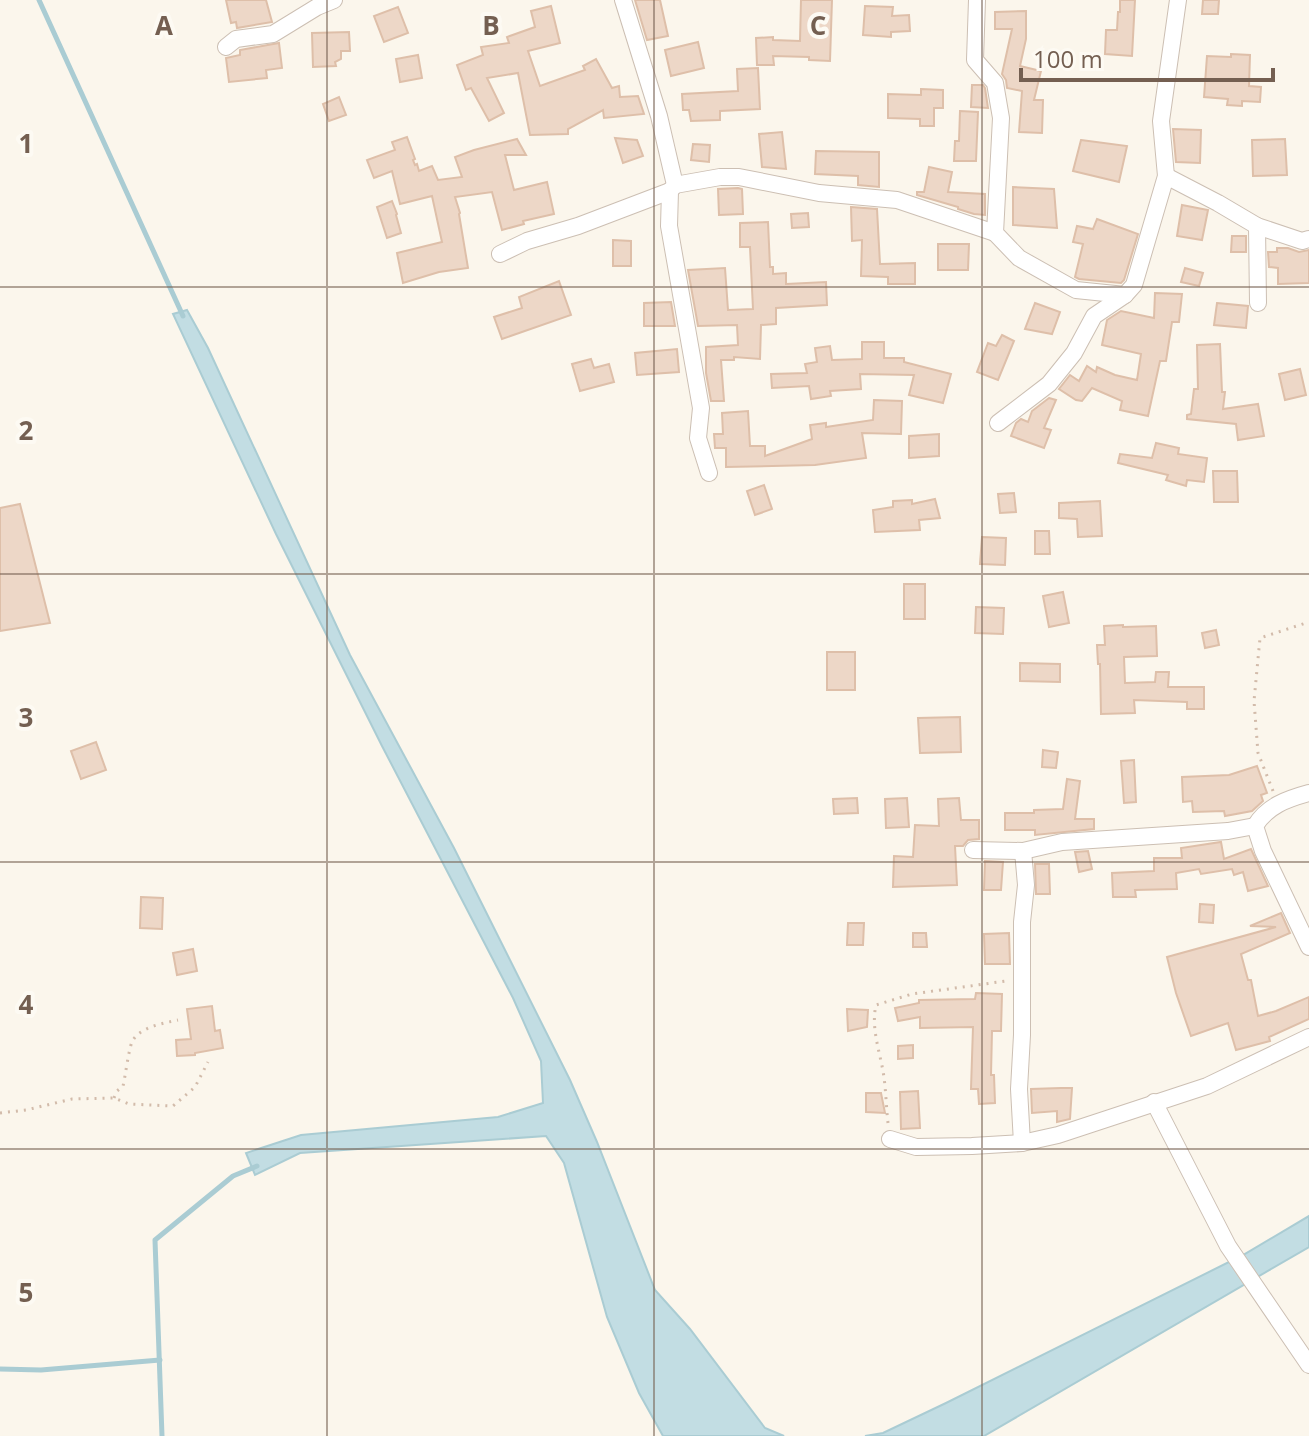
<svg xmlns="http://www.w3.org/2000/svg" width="1309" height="1436" font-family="'Open Sans',sans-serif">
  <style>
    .water { fill: #c2dde3; stroke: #aaccd3; stroke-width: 2 }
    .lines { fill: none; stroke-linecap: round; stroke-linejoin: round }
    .stream { stroke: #aaccd3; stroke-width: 5 }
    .building { fill: #edd7c7; stroke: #debfa9; stroke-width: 2 }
    .minor-casing { stroke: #ccbfb3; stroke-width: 18 }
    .path { stroke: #d2bbaa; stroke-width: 3; stroke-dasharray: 2 6; stroke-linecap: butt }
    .minor { stroke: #fff; stroke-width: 16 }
    .grid { fill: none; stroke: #745f51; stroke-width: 2; stroke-opacity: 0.55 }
    .grid-label { font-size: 26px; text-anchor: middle; font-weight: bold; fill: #745f51; stroke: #fdfaf3; stroke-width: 8; stroke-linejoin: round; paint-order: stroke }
  </style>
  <rect width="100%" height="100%" fill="#fbf6ec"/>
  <g class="water">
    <path d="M187,310L208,348L350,655L454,848L570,1080L597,1142L655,1290L690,1329L765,1428L784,1436H663L639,1393L607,1317L564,1163L546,1136L300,1153L255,1175L246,1153L301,1135L498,1117L543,1103L541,1061L513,998L382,746L276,534L173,314Z"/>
    <path d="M1309,1216V1247L984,1436H865L883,1433L946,1403L1243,1255Z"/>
  </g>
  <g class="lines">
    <g class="stream">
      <path d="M39,0L183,316"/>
      <path d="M0,1369L41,1370L160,1360"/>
      <path d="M162,1436L155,1240L233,1176L257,1166"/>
    </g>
  </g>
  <g class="building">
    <path d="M226,0H266L272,22L237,28L236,22L231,23Z"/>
    <path d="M635,0H660L668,36L647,40Z"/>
    <path d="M801,0H832L830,61L809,60V57L773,56L774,65H757L756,38L773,37V40L800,41Z"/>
    <path d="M1120,0H1135L1132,56L1105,54L1106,30H1117L1118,12H1120Z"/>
    <path d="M1203,0H1219L1218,14H1202Z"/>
    <path d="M551,6L560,43L528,51L540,86L585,70L583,66L596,59L612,88L619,86L620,97L638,96L644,114L604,118L603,110L568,129V134L530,135L518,73L487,78L504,113L489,121L471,88L466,90L457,65L483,55L481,47L509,43L507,37L535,27L531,11Z"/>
    <path d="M865,6L893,7L892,16L909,15L910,31L891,32V37L863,35Z"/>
    <path d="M398,7L408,33L384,42L374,16Z"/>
    <path d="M1026,11V39L1020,66L1041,71L1034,100H1043L1042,133L1019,132L1022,91L1007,88L1006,80L1002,74L1012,29H995V12Z"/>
    <path d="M349,32L350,51H341V59L335,62L336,66L313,67L312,33Z"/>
    <path d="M698,42L704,68L671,76L665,50Z"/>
    <path d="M279,43L282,68L266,70L267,78L229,82L226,58L240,55V50Z"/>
    <path d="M1231,54L1250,55L1249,86L1261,87L1260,102L1242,101V106L1227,105L1228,99L1204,97L1207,56L1231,57Z"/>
    <path d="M418,55L422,78L400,82L396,59Z"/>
    <path d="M758,68L760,109L720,111V120L691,121L689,110H683L682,94L738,91L737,69Z"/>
    <path d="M972,85H983L985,88L988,108L971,107Z"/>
    <path d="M921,89L943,90V108H934V126H920V119L888,118V94L921,95Z"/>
    <path d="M339,97L346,115L329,121L323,104Z"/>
    <path d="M960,111L978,112L976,161H954L955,141H959Z"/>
    <path d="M1173,129L1201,130L1200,163L1176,162Z"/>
    <path d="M782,132L786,169L762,167L759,134Z"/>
    <path d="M407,137L415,159L413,160L415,165L417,164L419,171L432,166L438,180L462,177L455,157L474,150L517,139L526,155H505L514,190L547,182L554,214L523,221L524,224L502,230L492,192L455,197L460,213L459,214L468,268L439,272L403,283L397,253L442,242L432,196L400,204L392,171L374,178L367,160L395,150L392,142Z"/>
    <path d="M615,138L637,140L643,156L623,163Z"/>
    <path d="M1285,139L1287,175L1253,176L1252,140Z"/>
    <path d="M1081,140L1127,146L1119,182L1073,171Z"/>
    <path d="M693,144L710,145L709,162L691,160Z"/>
    <path d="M816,151L879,152V187L858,185V176L815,174Z"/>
    <path d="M929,167L952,172L948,192L985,194V215L974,214L958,209V207L917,195V192H924Z"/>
    <path d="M1013,187L1054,189L1057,228L1013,225Z"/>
    <path d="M738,188L742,189L743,214L719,215L718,189Z"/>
    <path d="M392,201L397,214L396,215L401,233L387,238L377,207Z"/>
    <path d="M1182,205L1208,210L1202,240L1177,236Z"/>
    <path d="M851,207L877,209L880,264L915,263V284H888V277L861,276L862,240L852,241Z"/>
    <path d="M808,213L809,227L792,228L791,214Z"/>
    <path d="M1097,219L1138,234L1124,280L1121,283L1079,279L1075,277L1083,244L1073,242L1077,226L1093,229Z"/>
    <path d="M768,222L770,267H773V274L786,273V284L826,282L827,305L776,308V324L761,325L760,359L734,357V360H721L724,401H711L706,373V347L738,345L737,325L698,326L688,270L725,268L728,310L753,309L750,247H740V223Z"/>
    <path d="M1232,236H1246V252H1231Z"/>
    <path d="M613,240L631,241V266H613Z"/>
    <path d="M938,244H969L968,270H938Z"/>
    <path d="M1277,248H1288L1299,252L1309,250V283L1278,284V268L1269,267L1268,252H1277Z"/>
    <path d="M1185,268L1203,273L1199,286L1181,282Z"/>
    <path d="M559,281L571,315L502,339L494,317L522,308L519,297Z"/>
    <path d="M1155,293L1182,294L1179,322H1172L1166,361H1160L1148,416L1120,410L1122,401L1092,388L1082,401L1076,400L1059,389L1070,375L1079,381L1087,366L1096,372L1097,367L1115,375L1137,380L1141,354L1102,345L1107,320L1121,311L1154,318Z"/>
    <path d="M671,302L675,326H644V303Z"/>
    <path d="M1035,303L1060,312L1052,334L1025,329Z"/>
    <path d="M1217,303L1248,306L1246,328L1214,325Z"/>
    <path d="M1002,335L1014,341L998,380L977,372L988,343L996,346Z"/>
    <path d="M862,342H884V358H904V362L951,374L943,403L909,395L914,375L860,374L861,389L830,391L831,396L811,399L809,386L772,388L771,374L807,373L805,364L817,362L815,348L830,346L832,360L862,359Z"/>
    <path d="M1220,344L1222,392H1225L1223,409L1258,404L1264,436L1238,440L1236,424L1187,419V415L1191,414L1194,389H1198L1197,345Z"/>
    <path d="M677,349L679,372L637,375L635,353Z"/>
    <path d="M591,359L594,368L609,364L614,382L580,391L572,364Z"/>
    <path d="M1300,369L1306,395L1285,400L1279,374Z"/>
    <path d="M1049,398L1056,400L1044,428L1051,430L1044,448L1011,436L1016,423L1021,419L1028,422L1032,411Z"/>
    <path d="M874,400L902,401L901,434L862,433L866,458L815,465L726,467V448H715L714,434H723L722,413L748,411L750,446H765V456L812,439L810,425L826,423V427L873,420Z"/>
    <path d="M939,434V456L909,458V436Z"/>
    <path d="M1156,443L1179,448L1178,454L1207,458L1204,482L1187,480L1186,486L1166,480L1168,475L1118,463L1120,454L1152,458Z"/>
    <path d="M1213,471H1237L1238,502H1214Z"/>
    <path d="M764,485L772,509L755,515L747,491Z"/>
    <path d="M1014,493L1016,512L1000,513L998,494Z"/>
    <path d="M935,499L940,518L919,520L920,530L875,532L873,510L893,507V501L912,500V504Z"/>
    <path d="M1100,501L1102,536L1078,537L1077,519L1059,518V503Z"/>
    <path d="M20,504L50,623L0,631V508Z"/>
    <path d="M1035,531H1049L1050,554H1035Z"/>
    <path d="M982,537L1006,538L1005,565L980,564Z"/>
    <rect x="904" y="584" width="21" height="35"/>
    <path d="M1063,592L1069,623L1049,627L1043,596Z"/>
    <path d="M976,607L1004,608L1003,634L975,633Z"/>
    <path d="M1123,625V627L1156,626L1157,656L1124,657L1125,683L1155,682L1156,672H1169L1168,687H1204V709H1187V702L1134,700L1135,713L1101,714L1100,664H1098L1097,645H1105L1104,626Z"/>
    <path d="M1216,630L1219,645L1205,648L1202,633Z"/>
    <rect x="827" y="652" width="28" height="38"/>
    <path d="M1020,663L1060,664V682L1020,681Z"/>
    <path d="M960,717L961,752L920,753L918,718Z"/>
    <path d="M96,742L106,770L81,779L71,751Z"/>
    <path d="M1043,750L1058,752L1056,768L1042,767Z"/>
    <path d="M1134,760L1136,802L1124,803L1121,761Z"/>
    <path d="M1257,766L1267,793L1261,795L1263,801L1252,811L1225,816L1224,811L1193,812L1192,801L1183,802L1182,777L1229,775Z"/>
    <path d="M1067,779L1080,781L1075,819H1094V829L1035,835V830H1005V813H1034V810L1063,809Z"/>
    <path d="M857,798L858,813L834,814L833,799Z"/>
    <path d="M907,798L909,827L886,828L885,799Z"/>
    <path d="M959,798L961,820H979V839L968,840L963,846H955L957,885L893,887L894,856L913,857L915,825L939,826L938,799Z"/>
    <path d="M1221,842L1224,859L1251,849L1268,886L1248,891L1243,872L1234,875L1232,869L1201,874L1199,869L1176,873L1177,889L1135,890L1136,897H1113L1112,873L1154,871V858H1182L1181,848Z"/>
    <path d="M1088,851L1092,869L1079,872L1075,852Z"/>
    <path d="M985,861L1003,862L1001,890H984Z"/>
    <path d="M1035,864H1049L1050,894H1036Z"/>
    <path d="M141,897L163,898L162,929L140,928Z"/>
    <path d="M1200,904L1214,905L1213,923L1199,922Z"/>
    <path d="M1281,913L1290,933L1241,954L1248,980H1251L1258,1016L1276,1011L1309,997V1019L1269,1037L1270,1041L1236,1050L1228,1023L1191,1036L1176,993L1167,957L1276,927L1250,926Z"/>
    <path d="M848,923H864L863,945H847Z"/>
    <path d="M913,933H926L927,947H913Z"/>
    <path d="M1009,933L1010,964H985L984,934Z"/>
    <path d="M193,949L197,971L177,975L173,953Z"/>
    <path d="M976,993L1002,994L1001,1031H992L991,1075H994L995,1103L979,1104L978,1089H971L973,1027L920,1028V1017L898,1021L895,1008L919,1003V1000L975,999Z"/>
    <path d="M212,1006L215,1031L220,1030L223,1048L195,1053V1055L177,1056L176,1040L191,1039L187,1009Z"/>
    <path d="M847,1009L868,1010L867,1027L848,1031Z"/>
    <path d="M913,1045V1058L898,1059V1046Z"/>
    <path d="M1061,1088H1072L1070,1119L1057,1122V1111L1032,1113L1031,1089Z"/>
    <path d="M918,1091L920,1128L901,1129L900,1092Z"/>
    <path d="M866,1093H881L885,1113L866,1112Z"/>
  </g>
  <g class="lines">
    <defs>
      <g id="minor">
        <path d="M623,0L659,116L675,185L670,191L669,226L701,408L698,438L709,473"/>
        <path d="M977,0L975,60L995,83L1001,118L995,233L1019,258L1076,290L1125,295"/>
        <path d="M226,47L236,39L273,34L317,7L334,0"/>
        <path d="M1166,176L1218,203L1257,226L1258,303"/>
        <path d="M675,185L720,177H739L819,193L897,200L995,233"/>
        <path d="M1257,226L1302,241L1309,239"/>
        <path d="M500,254L527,241L578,226L670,191"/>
        <path d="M998,423L1049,384L1074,353L1094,316L1125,295L1134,285L1166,176L1161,121L1178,0"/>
        <path d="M1309,793C1287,799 1267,806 1255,826L1263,851L1309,947"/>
        <path d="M973,850L1023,851"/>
        <path d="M1154,1102L1228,1246L1309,1365"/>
        <path d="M890,1139L916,1147L972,1146L1022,1143L1058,1135L1207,1086L1309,1037"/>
        <path d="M1022,1143L1019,1089L1022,1035V922L1026,885L1023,851L1062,842L1228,831L1255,826"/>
      </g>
    </defs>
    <use href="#minor" class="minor-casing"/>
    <g class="path">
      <path d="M1273,791L1258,753L1254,701L1260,638L1309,622"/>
      <path d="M114,1098L117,1091L123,1086C125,1078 129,1048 132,1042C139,1027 164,1023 178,1020"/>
      <path d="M0,1113L26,1110L72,1099L114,1098L129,1104L173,1106L195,1087L208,1062"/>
      <path d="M888,1123C886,1106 886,1088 883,1071C879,1049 871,1027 876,1005L912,994L1006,981"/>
    </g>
    <use href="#minor" class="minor"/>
  </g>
  <path class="grid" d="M327,0V1436M654,0V1436M982,0V1436M0,287H1309M0,574H1309M0,862H1309M0,1149H1309"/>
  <g class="grid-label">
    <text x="164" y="35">A</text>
    <text x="491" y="35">B</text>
    <text x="818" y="35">C</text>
    <text x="26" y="153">1</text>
    <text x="26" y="440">2</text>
    <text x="26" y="727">3</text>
    <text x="26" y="1014">4</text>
    <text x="26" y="1302">5</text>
  </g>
  <path d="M1021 68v12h252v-12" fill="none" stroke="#745f51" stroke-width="4"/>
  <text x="1033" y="68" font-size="24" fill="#745f51" stroke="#fdfaf3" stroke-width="6" paint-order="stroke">100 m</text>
</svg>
